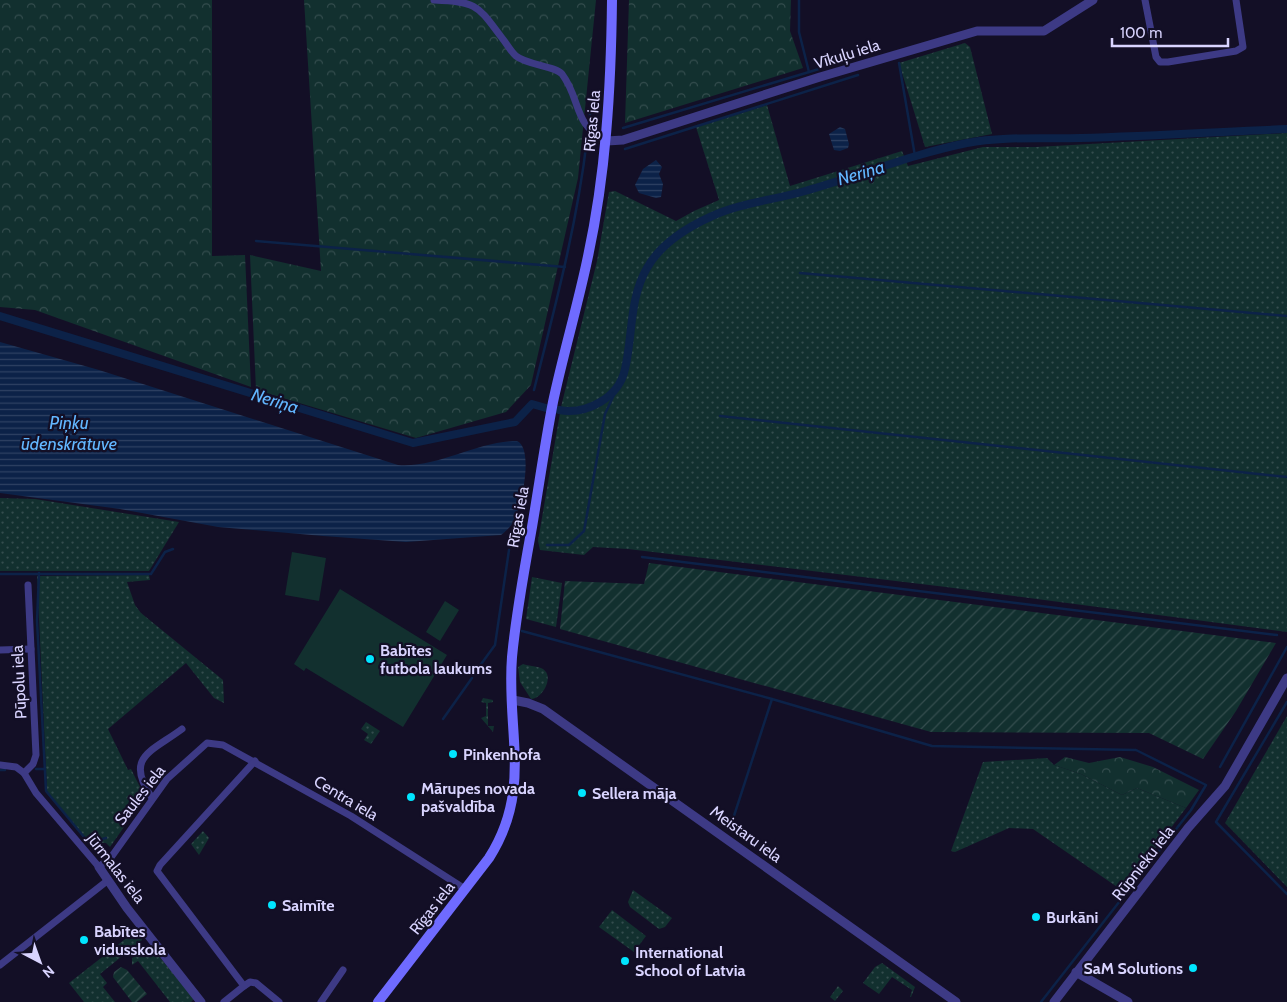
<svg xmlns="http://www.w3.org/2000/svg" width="1287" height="1002" font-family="Cabin,sans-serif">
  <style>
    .grass { fill: url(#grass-dots) }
    .forest { fill: url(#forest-crowns) }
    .garden { fill: url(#garden-furrows) }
    .pitch { fill: #12302f }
    .water { fill: url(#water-rules) }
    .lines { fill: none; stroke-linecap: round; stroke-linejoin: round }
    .stream { stroke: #0c2248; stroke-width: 2.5 }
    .canal { stroke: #0c2248; stroke-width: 8 }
    .minor { stroke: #3d3a85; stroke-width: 7 }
    .tertiary { stroke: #3d3a85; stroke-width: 9 }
    .secondary { stroke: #6f6bff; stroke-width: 10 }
    .poi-dot { fill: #00e5ff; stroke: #130f26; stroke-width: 2 }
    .labels { text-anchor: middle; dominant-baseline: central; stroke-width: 4.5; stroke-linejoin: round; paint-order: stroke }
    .street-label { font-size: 16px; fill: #d9d4ff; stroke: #130f26 }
    .poi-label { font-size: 16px; font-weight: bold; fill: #d9d4ff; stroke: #130f26; text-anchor: start }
    .water-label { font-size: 18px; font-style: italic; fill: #62b6ff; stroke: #130f26 }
  </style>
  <defs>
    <pattern id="grass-dots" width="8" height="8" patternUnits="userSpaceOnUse" patternTransform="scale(1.25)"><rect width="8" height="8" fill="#12302f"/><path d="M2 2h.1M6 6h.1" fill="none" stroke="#344d4e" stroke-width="1.8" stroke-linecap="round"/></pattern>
    <pattern id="forest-crowns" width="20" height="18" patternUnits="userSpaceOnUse" patternTransform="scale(1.25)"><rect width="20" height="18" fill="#12302f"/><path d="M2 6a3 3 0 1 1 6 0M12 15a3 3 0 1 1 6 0" fill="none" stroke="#344d4e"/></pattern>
    <pattern id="garden-furrows" width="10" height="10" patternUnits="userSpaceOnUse" patternTransform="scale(1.25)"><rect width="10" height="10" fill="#12302f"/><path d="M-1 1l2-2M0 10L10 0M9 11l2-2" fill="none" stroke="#344d4e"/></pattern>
    <pattern id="water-rules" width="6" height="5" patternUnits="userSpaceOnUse" patternTransform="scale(1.25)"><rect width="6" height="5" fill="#0c2248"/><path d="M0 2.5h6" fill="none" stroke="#2f4163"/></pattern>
  </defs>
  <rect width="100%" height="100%" fill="#130f26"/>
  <g class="grass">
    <path d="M965,43L970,47L992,134L925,147L899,63Z"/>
    <path d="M767,105L790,186L902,151L908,166L983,147H1036L1287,133V632L946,587L628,549L593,547L584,555L540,550L538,541L561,407L597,261L609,192L615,191L676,221L694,211L719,200L696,127Z"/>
    <path d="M0,498L35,499L179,522L149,571H0Z"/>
    <path d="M149,575L150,580L127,582L135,605L141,613L223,680L224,703L214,698L186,663L108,729L128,770L131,769L145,797L110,847L106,843L87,842L47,791L37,576Z"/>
    <path d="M532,577L562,583L556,627L526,619Z"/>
    <path d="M523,664C529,666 538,666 543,669C555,677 542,699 531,699L520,682L518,667Z"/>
    <path d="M483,698L493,700V702L488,703V726H494L493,732L481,718L486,716V703L481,702Z"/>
    <path d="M1287,716V887L1225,823Z"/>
    <path d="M366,722L380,731L371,744L364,740L368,734L361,729Z"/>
    <path d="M1047,758L1054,765L1081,774L1122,795L1137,788L1186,808L1123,891L1033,829L1009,828L955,852L951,851L983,762Z"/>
    <path d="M203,831L209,838L199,855L191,844Z"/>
    <path d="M633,890L672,918L665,927L659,929L630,907L628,902Z"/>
    <path d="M612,910L646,936L634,952L599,927Z"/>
    <path d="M138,929L142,935V940L100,974L107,983L103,987L115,1002H84L69,983Z"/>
    <path d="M146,947L153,949L194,999L191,1002H170L138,961L132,965V958Z"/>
    <path d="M882,963L915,987L911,997H910L912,990L892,977L879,994L863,983L875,967Z"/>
    <path d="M838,986L843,991L835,1001L830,997Z"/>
  </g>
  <g class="forest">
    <path d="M0,0H212V256L245,255L251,387L35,310L0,307Z"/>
    <path d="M304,0H596L578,178L531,385L506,412L416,438L256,390L250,255L321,271Z"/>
    <path d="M629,0H791L790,31L803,68L625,123Z"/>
    <path d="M1065,757L1089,763L1120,757L1153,767L1199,790L1186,808L1137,788L1122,795L1081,774L1054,765Z"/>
  </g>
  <g class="garden">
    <path d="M649,563L1276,643L1236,711L1203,759L1149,733L931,732L560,629L565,581L644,584Z"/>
    <path d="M121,967L127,970L147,994L137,1002H132L113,977L114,972Z"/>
  </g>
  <g class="pitch">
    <path d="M292,552L326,558L319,601L285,595Z"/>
    <path d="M340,589L447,655L403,727L306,668L304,671L294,664Z"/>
    <path d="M445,601L459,610L440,641L426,632Z"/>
  </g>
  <g class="water">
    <path d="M840,127L845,129L849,144L848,148L840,151L834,150L829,134Z"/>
    <path d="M656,160L662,167L659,174L663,184L661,197L656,198L639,193L635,185L643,169Z"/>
    <path d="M0,342L99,370L398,465C439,468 477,441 517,441C534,448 522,506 514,520C511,527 507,530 501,535L406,542L323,536L218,527L120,509L0,493Z"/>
  </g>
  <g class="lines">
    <g class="stream">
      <path d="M799,0V32L809,72"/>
      <path d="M899,63L915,156"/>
      <path d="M589,125L591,104"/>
      <path d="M623,128L819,69"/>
      <path d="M625,149L858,75"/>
      <path d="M256,241L565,267"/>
      <path d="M800,273L1287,316"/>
      <path d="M534,390C555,307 577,225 587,139"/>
      <path d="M720,416L1287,477"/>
      <path d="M547,545H569L584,531L605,414L619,384"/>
      <path d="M642,557L1277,635"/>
      <path d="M39,573L37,621L46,791L89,843L106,838"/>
      <path d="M0,574H151L165,552L173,549"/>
      <path d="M522,631L772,699L932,746L1136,750L1206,785L1191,810L1041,1002"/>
      <path d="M476,671L495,645L509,550"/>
      <path d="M1287,702L1216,822L1287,894"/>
      <path d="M443,719L472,678"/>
      <path d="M1220,767L1287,647"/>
      <path d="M36,769H45"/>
      <path d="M0,770H5"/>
      <path d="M732,822L772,699"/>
    </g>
    <g class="canal">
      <path d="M0,316L413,443L515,422L532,404L546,408"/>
      <path d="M559,410C586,415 619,398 625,369C633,335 629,299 647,268C660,245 686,228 710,217C739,203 774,200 805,191C859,176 912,154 967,143C1003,136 1043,139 1080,138C1149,136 1218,132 1287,129"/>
    </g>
    <g class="minor">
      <path d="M434,0C478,2 477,5 502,38C507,44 511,52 516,56C527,65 555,66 562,74C582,101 572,124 607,141"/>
      <path d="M1145,0L1156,57L1160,62H1168L1236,51L1243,47L1236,0"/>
      <path d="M0,650L31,649"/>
      <path d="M0,765L16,767L24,773L36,793L99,867L112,856L167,779L207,743L223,745L351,816L465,889"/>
      <path d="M24,773L33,764L36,755L28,585"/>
      <path d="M152,798C124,757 151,752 182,729"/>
      <path d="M0,965L107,881"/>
      <path d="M244,986L250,982L256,983L279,1002"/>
      <path d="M224,1002L244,986L157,871L160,865L255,761"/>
      <path d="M321,1002L343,970"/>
    </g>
    <g class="tertiary">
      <path d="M607,141L623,140L820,77L977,31H1044L1093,0"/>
      <path d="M513,700L528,703L543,709L956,1002"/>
      <path d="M99,867L127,908L201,1002"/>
      <path d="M1076,972L1128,1002"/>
      <path d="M1054,1002L1188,828L1225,786L1287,678"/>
    </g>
    <path class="secondary" d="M378,1002L489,858C533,789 506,731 512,657C516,614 524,571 532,527C539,486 545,443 553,402C563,355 577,308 587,261C606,175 611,88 612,0"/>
  </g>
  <g class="poi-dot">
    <circle cx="370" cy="659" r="5"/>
    <circle cx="453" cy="754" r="5"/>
    <circle cx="582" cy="793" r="5"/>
    <circle cx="411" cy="797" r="5"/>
    <circle cx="272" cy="905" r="5"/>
    <circle cx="1036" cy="917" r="5"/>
    <circle cx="84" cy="940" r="5"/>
    <circle cx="625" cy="961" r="5"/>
    <circle cx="1193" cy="968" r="5"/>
  </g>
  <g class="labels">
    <g class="street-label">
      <text transform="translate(847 54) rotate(-17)">Vīkuļu iela</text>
      <text transform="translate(592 121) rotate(-85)">Rīgas iela</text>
      <text transform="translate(518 517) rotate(-80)">Rīgas iela</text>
      <text transform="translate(19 682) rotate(-93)">Pūpolu iela</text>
      <text transform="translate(140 795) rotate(-52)">Saules iela</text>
      <text transform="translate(346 798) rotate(31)">Centra iela</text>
      <text transform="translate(746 834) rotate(36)">Meistaru iela</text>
      <text transform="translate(1143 863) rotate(-52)">Rūpnieku iela</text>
      <text transform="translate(116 868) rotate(52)">Jūrmalas iela</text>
      <text transform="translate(432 908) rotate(-52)">Rīgas iela</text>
    </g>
    <g class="poi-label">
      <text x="380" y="650">Babītes<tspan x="380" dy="18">futbola laukums</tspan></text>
      <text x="463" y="754">Pinkenhofa</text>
      <text x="421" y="788">Mārupes novada<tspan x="421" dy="18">pašvaldība</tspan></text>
      <text x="592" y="793">Sellera māja</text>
      <text x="282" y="905">Saimīte</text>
      <text x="1046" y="917">Burkāni</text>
      <text x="94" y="931">Babītes<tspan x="94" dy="18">vidusskola</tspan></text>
      <text x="635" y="952">International<tspan x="635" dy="18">School of Latvia</tspan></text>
      <text x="1183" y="968" text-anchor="end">SaM Solutions</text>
    </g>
    <g class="water-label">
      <text transform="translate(861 173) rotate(-16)">Neriņa</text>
      <text transform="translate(275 401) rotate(17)">Neriņa</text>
      <text x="69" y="423">Piņķu<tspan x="69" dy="21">ūdenskrātuve</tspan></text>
    </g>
  </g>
  <g transform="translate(40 962) rotate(139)" stroke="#130f26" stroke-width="4" paint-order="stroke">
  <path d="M0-4L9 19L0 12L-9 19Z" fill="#d9d4ff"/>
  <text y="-8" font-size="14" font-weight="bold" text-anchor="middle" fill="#d9d4ff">N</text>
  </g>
  <path d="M1112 38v8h116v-8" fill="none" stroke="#d9d4ff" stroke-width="2.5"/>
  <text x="1120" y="38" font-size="15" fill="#d9d4ff" stroke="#130f26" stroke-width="4" paint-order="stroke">100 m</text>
</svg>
